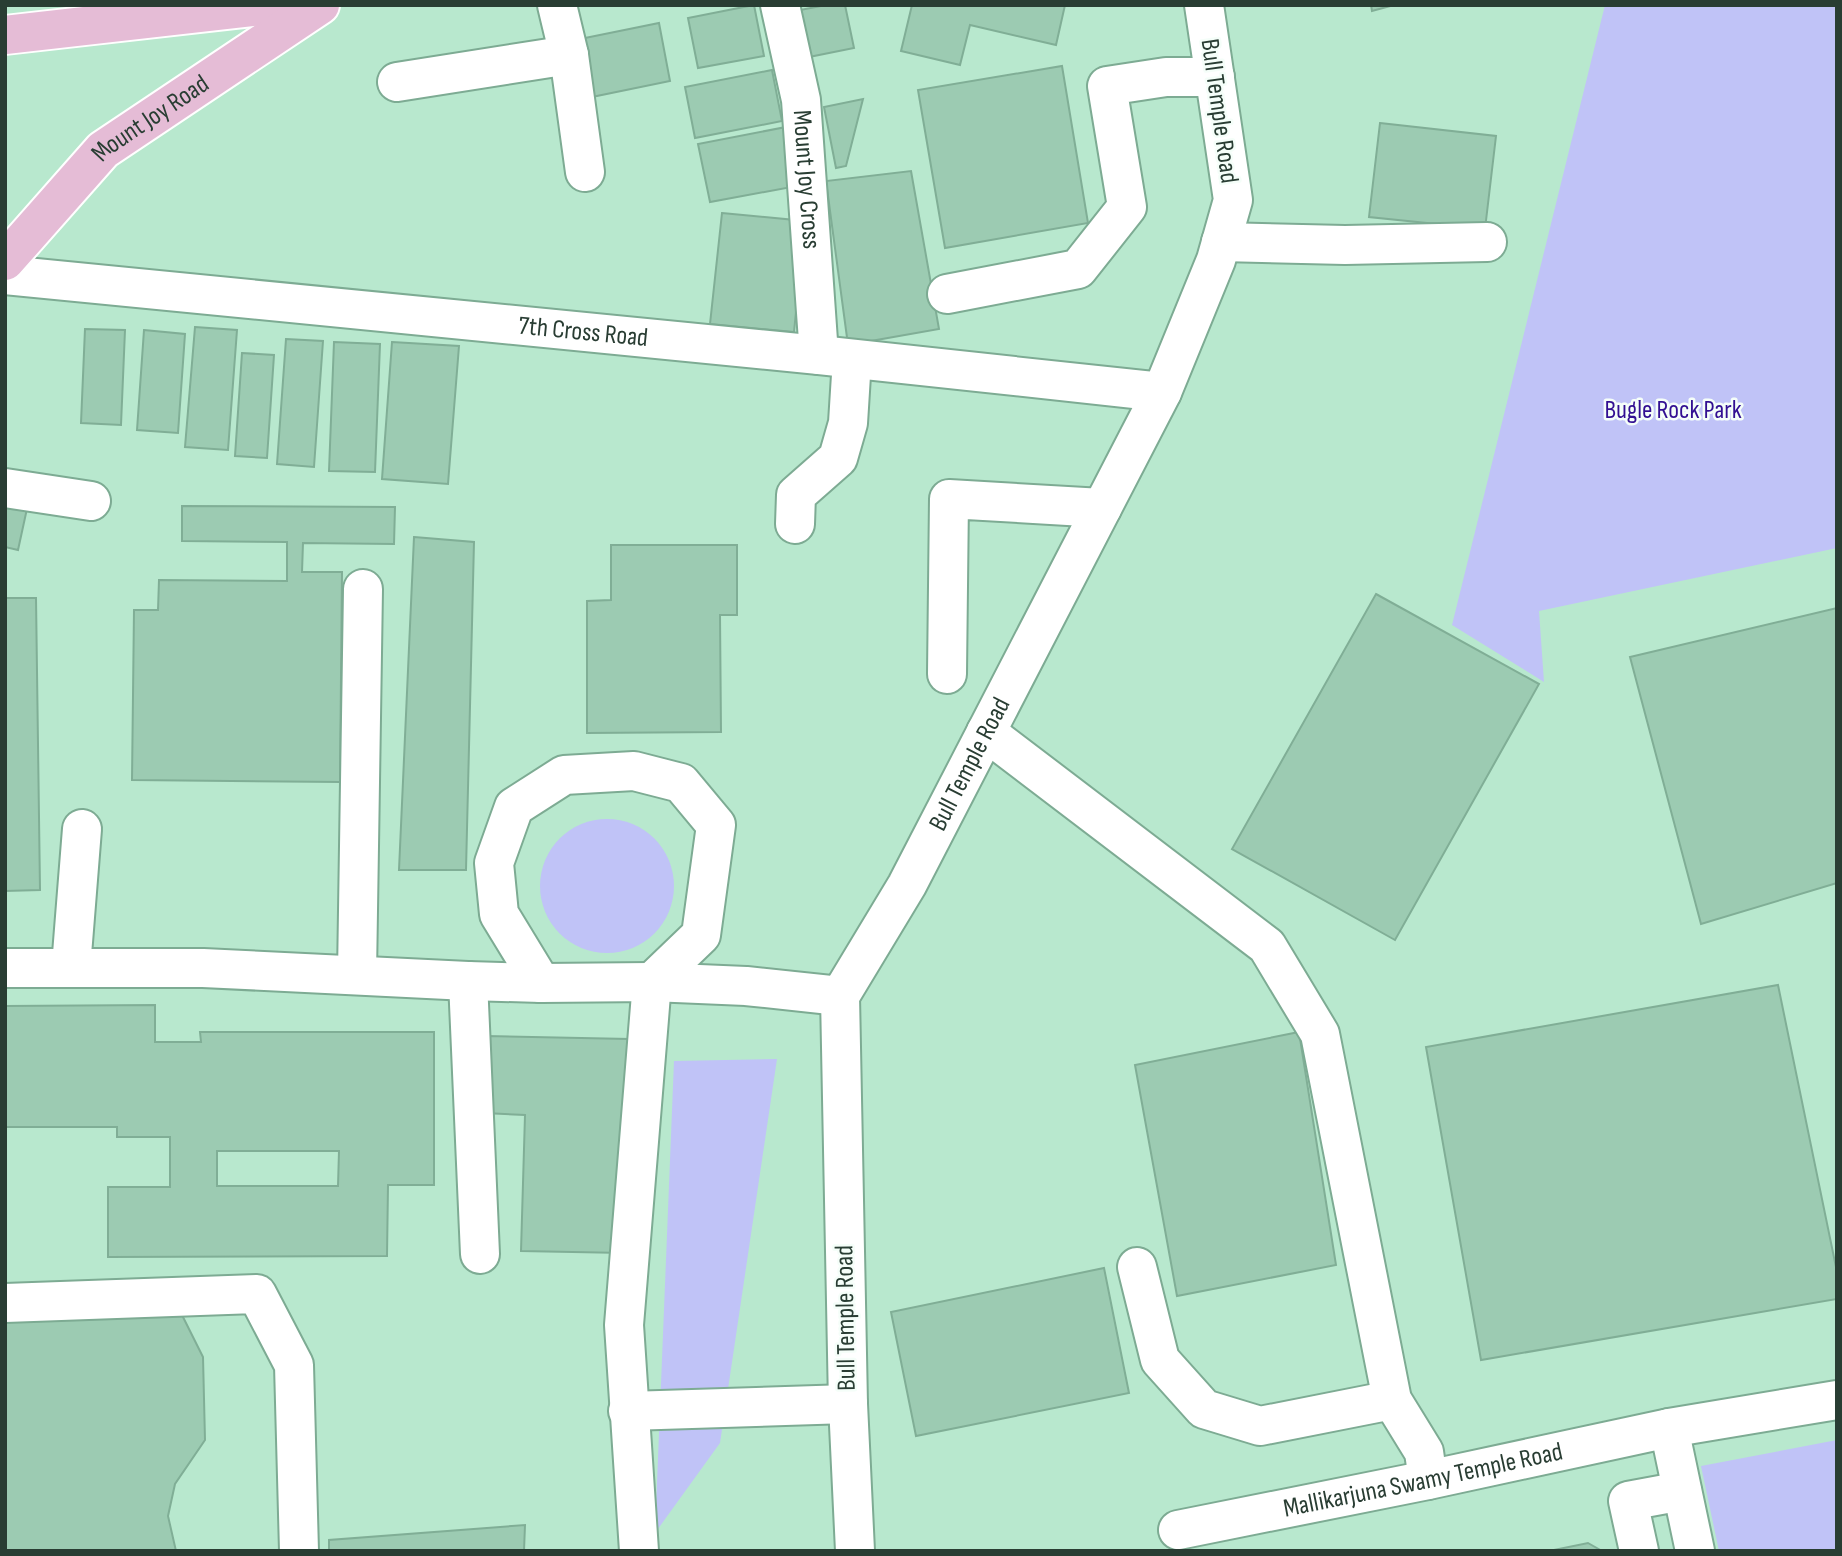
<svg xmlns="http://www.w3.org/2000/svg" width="1842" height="1556" font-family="'Sofia Sans Condensed',sans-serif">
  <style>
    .green { fill: #c0c3f7 }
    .building { fill: #9ccbb2; stroke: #80ae96; stroke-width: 2; fill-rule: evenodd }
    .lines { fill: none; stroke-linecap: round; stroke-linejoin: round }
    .minor-casing { stroke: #7dab93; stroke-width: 42 }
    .major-casing { stroke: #fff; stroke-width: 42 }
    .minor { stroke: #fff; stroke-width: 38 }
    .major { stroke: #e5bcd6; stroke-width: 38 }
    .labels { text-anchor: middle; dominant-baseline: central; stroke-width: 5; stroke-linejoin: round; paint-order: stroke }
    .street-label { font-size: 26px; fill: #293d33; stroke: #f5fef9 }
    .park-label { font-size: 26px; fill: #320f92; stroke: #f5fef9 }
  </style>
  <rect width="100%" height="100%" fill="#b8e8ce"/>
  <g class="green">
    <path d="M1605,5H1837V548L1539,611L1544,682L1452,625Z"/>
    <circle cx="607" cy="886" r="67"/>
    <path d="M777,1059L720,1443L655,1533L674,1061Z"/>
    <path d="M1837,1440V1551H1719L1701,1466Z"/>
  </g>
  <g class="building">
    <path d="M754,5L764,56L698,68L688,18Z"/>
    <path d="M826,5H845L854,48L804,58L795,11Z"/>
    <path d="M912,5H1065L1056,45L970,25L960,65L901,51Z"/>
    <path d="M1371,5H1394L1372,11Z"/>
    <path d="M659,23L670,81L587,98L575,40Z"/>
    <path d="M1062,66L1088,223L945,248L918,90Z"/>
    <path d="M772,70L782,121L695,138L685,87Z"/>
    <path d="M863,99L846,166L836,168L824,107Z"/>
    <path d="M1380,123L1496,136L1485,229L1369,217Z"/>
    <path d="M786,127L797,186L710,202L698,144Z"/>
    <path d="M911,171L939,329L848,345L826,181Z"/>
    <path d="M722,213L805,221L794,332L710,324Z"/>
    <path d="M195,327L237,330L228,450L185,447Z"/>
    <path d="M85,329L125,330L121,425L81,423Z"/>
    <path d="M144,330L185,334L178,433L137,430Z"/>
    <path d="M286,339L323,341L314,467L277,464Z"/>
    <path d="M334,342L380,344L375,472L329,471Z"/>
    <path d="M392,342L459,346L448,484L382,479Z"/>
    <path d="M242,353L274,355L267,458L235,456Z"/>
    <path d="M5,499L28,504L18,550L5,547Z"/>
    <path d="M182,506L395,507L394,544L303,543L302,572H342L340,782L132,780L134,610H158L159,580L287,581V542L182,541Z"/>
    <path d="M414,537L474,542L466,870H399Z"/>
    <path d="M611,545H737V615H720L721,732L587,733V601L611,600Z"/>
    <path d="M1376,594L1539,684L1395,940L1232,849Z"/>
    <path d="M5,598H36L40,890L5,891Z"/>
    <path d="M1837,608V883L1701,924L1630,657Z"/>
    <path d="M1778,985L1837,1272V1299L1481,1360L1426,1047Z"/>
    <path d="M155,1005V1042H201L200,1032H434V1185H388L387,1256L108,1257V1187H170V1137H117V1127H5V1006ZM217,1151H339L338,1186H217Z"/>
    <path d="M1299,1032L1336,1265L1177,1296L1135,1065Z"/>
    <path d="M486,1036L629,1039L624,1253L521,1251L525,1115L484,1113Z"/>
    <path d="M1104,1268L1129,1393L916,1436L891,1312Z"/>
    <path d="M175,1301L203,1357L205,1440L175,1484L168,1516L176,1551H5V1307Z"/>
    <path d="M525,1525L524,1551H329V1540Z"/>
    <path d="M1588,1543L1602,1551H1549Z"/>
  </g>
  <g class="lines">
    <defs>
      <g id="minor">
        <path d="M557,5L569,55L585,172"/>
        <path id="s1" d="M780,5L801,100L819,355"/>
        <path d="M397,82L569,55"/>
        <path d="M1221,242L1345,245L1487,242"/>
        <path id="s2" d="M5,275L819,355L1162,392"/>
        <path d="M947,294L1078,269L1127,207L1107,86L1166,77H1215"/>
        <path d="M5,488L91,501"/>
        <path d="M795,524L796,495L838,458L848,423L852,359"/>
        <path d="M947,674L949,499L1102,508"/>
        <path d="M986,732L1267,946L1320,1034L1392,1400L1424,1452L1428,1480"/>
        <path d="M71,967L82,829"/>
        <path d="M5,968H203L468,981L541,983L652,982L746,986L840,996"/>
        <path d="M357,975L363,589"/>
        <path d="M468,981L480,1254"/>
        <path d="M541,983L499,914L494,863L514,807L564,775L634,771L681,783L716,825L701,935L652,982L624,1325L639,1551"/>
        <path d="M1137,1267L1160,1360L1204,1409L1260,1426L1392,1400"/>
        <path d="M5,1303L257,1294L294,1365L299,1551"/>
        <path d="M628,1411L848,1404"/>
        <path d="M1669,1428L1695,1551"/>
        <path id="s3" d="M1178,1530L1428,1480L1669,1428L1837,1400"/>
        <path id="s4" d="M855,1551L848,1404L840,996L907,885L1162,392L1216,260L1233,200L1204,5"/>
        <path d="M1639,1551L1628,1501L1682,1491"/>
      </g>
      <g id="major">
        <path d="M5,35L270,5"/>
        <path id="s5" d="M5,261L103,150L320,5"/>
      </g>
    </defs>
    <use href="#minor" class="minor-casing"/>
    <use href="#major" class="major-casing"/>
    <use href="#minor" class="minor"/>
    <use href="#major" class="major"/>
  </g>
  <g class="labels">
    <g class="street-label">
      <text transform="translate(1219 111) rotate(82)">Bull Temple Road</text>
      <text stroke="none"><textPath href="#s5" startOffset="205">Mount Joy Road</textPath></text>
      <text stroke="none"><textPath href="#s1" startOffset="177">Mount Joy Cross</textPath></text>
      <text stroke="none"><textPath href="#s2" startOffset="581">7th Cross Road</textPath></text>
      <text stroke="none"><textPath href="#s4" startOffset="821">Bull Temple Road</textPath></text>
      <text transform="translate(846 1318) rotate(-91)">Bull Temple Road</text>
      <text stroke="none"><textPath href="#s3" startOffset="250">Mallikarjuna Swamy Temple Road</textPath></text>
    </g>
    <g class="park-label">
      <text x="1673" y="410">Bugle Rock Park</text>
    </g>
  </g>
  <rect width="1842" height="1556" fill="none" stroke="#293d33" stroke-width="14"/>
</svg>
